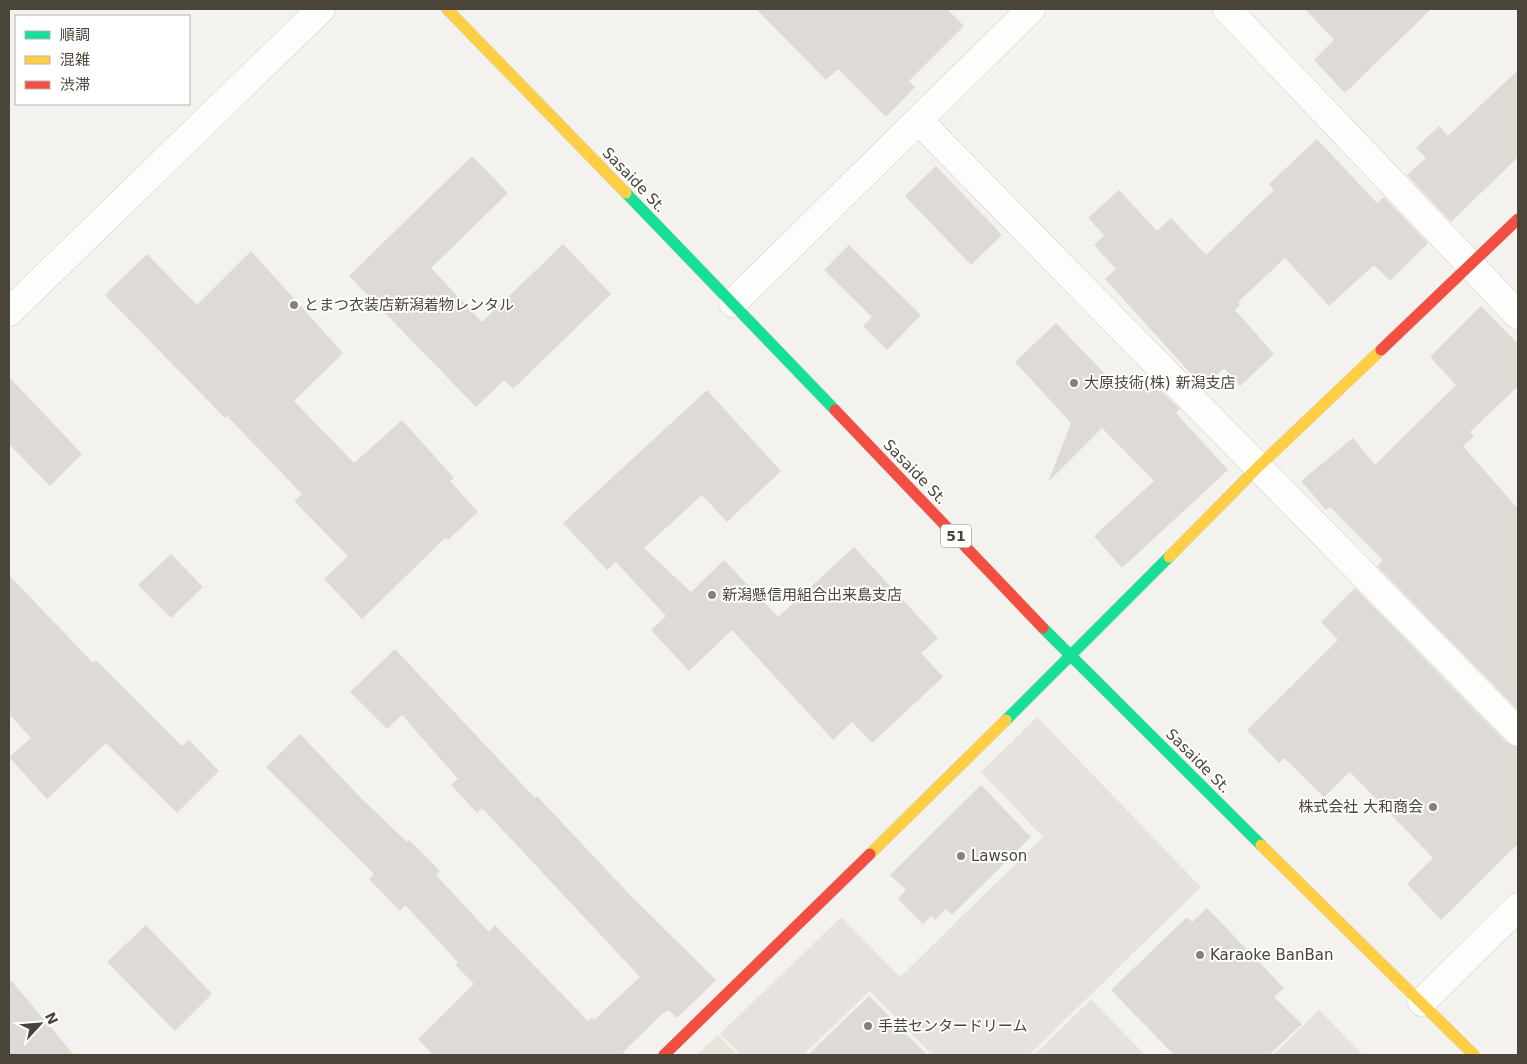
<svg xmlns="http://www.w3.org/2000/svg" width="1527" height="1064" font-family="'DejaVu Sans','Noto Sans JP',sans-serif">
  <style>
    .residential { fill: #e7e4dc }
    .parking { fill: #e6e3df }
    .building { fill: #dedbd6 }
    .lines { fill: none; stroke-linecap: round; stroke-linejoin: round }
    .street-casing { stroke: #d2d0cb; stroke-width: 29 }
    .fast-casing { stroke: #d3cfc5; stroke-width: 12 }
    .slow-casing { stroke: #d3cfc5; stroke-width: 12 }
    .jam-casing { stroke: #d3cfc5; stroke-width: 12 }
    .street { stroke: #fdfdfc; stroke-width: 28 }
    .fast { stroke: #16e098; stroke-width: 11 }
    .slow { stroke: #ffcf43; stroke-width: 11 }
    .jam { stroke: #f24e42; stroke-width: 11 }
    .poi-dot { fill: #868178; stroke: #fff; stroke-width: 2 }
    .labels { text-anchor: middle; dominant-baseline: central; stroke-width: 4; stroke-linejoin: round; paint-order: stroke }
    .shield { fill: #fff; stroke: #817c74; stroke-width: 1 }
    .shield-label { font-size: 14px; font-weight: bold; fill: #4b4439 }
    .street-label { font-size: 15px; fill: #4b4439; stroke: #fff }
    .poi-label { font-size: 15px; fill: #4b4439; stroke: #fff; text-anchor: start }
  </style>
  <rect width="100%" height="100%" fill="#f4f2ee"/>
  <path class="residential" d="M718,1035L737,1055H697Z"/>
  <g class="parking">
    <path d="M1037,717L1201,887L1029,1055H932L870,991L803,1055H741L720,1034L841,917L900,977L1043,837L981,772Z"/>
    <path d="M1091,999L1145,1055H1034Z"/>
    <path d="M1319,1010L1363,1055H1273Z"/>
  </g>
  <g class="building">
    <path d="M756,9H947L964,26L909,81L915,87L886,117L838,69L826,80Z"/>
    <path d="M1305,9H1431L1345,93L1314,60L1334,40Z"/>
    <path d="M1518,70V157L1451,222L1407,175L1426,158L1416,148L1439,126L1448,136Z"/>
    <path d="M1317,139L1377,203L1384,197L1428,243L1390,281L1374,265L1329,306L1285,258L1238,302L1240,305L1235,310L1274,354L1240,386L1224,368L1203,387L1105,279L1116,269L1094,245L1104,235L1088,218L1119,190L1157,231L1171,218L1206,255L1274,190L1269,184Z"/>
    <path d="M472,156L508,193L431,268L482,322L563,244L611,294L513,389L504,380L476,407L349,276Z"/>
    <path d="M936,166L1002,235L971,265L905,196Z"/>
    <path d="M849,245L921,315L887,350L863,326L872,317L824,270Z"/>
    <path d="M251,251L343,353L294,401L354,463L402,420L454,478L450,481L478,512L448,540L446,537L362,619L324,579L348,556L294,501L302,494L227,416L225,418L105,295L147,254L197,305Z"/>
    <path d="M1481,306L1518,344V386L1470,432L1474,436L1463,446L1518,509V710L1377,566L1383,560L1330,507L1326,510L1301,481L1353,438L1375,465L1456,385L1430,357Z"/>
    <path d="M1056,323L1108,377L1159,389L1180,409L1176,413L1228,470L1122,568L1094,536L1154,481L1102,428L1048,482L1071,423L1015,362Z"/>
    <path d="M9,377L82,454L50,486L9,444Z"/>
    <path d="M707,390L781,471L727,522L702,495L644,548L691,592L724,560L778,617L854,547L938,638L921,653L943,677L872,743L852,722L833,740L732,630L689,671L651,630L666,616L616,562L607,570L563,523Z"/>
    <path d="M171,554L203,587L171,618L138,585Z"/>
    <path d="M9,575L93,663L96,660L182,746L189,740L219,771L177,813L106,743L47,799L9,757L31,738L9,714Z"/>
    <path d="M1355,588L1507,743L1518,747V844L1441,920L1407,884L1433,858L1350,772L1324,797L1284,758L1279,763L1247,730L1338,640L1321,622Z"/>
    <path d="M395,649L535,798L537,796L629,894L716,980L677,1018L669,1010L662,1014L623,1052L627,1055H433L418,1039L474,984L455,965L458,962L405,905L400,911L369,879L374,874L266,767L300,734L361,798L407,842L409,840L440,871L436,875L489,932L495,925L588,1021L592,1018L594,1020L640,977L482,808L477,813L451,785L458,779L402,715L387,729L350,692Z"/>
    <path d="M981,785L1031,837L952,915L946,909L935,920L931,916L923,924L898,899L906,890L890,875Z"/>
    <path d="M1207,908L1284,988L1274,997L1302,1024L1269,1055H1174L1111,990L1187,917L1192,922Z"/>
    <path d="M146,925L212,994L175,1031L107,962Z"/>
    <path d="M9,978L74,1055H9Z"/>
    <path d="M869,996L927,1055H808Z"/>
  </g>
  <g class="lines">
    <defs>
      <g id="street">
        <path d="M1227,9L1518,315"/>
        <path d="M919,121L1518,732"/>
        <path d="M733,303L1031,9"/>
        <path d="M9,312L321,9"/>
        <path d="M1422,1002L1518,907"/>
      </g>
      <g id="fast">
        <path d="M626,193L835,410"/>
        <path d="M1043,628L1261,845"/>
        <path d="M1006,720L1169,557"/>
      </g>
      <g id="slow">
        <path d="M447,9L626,193"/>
        <path d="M1169,557L1259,466L1381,350"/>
        <path d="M1261,845L1474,1055"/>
        <path d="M870,854L1006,720"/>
      </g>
      <g id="jam">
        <path d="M1381,350L1518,219"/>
        <path d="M835,410L1043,628"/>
        <path d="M664,1055L870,854"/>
      </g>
    </defs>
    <use href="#street" class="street-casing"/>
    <use href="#fast" class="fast-casing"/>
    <use href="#slow" class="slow-casing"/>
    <use href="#jam" class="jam-casing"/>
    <use href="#street" class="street"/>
    <use href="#fast" class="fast"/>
    <use href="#slow" class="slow"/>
    <use href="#jam" class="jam"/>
  </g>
  <g class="poi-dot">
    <circle cx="294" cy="305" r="5"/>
    <circle cx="1074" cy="383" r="5"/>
    <circle cx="712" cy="595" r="5"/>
    <circle cx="1433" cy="807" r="5"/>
    <circle cx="961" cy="856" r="5"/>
    <circle cx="1200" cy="955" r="5"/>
    <circle cx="868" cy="1026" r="5"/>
  </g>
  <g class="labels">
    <rect class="shield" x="941" y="524.5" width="30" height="23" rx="4"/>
    <g class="shield-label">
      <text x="956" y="536">51</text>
    </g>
    <g class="street-label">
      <text transform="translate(634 180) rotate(46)">Sasaide St.</text>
      <text transform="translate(915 472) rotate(46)">Sasaide St.</text>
      <text transform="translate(1198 761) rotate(45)">Sasaide St.</text>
    </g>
    <g class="poi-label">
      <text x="304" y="305">とまつ衣装店新潟着物レンタル</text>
      <text x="1084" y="383">大原技術(株) 新潟支店</text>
      <text x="722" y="595">新潟懸信用組合出来島支店</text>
      <text x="1423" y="807" text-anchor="end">株式会社 大和商会</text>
      <text x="971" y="856">Lawson</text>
      <text x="1210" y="955">Karaoke BanBan</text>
      <text x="878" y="1026">手芸センタードリーム</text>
    </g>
  </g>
  <rect width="1527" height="1064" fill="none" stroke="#4b4439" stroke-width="20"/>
  <rect x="15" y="15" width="175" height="90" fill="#ffffff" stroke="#b7b4b0"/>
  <rect x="25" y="31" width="25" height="8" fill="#16e098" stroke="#b7b4b0"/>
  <text x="60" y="40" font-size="15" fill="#4b4439">順調</text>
  <rect x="25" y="56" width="25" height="8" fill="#ffcf43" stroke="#b7b4b0"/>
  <text x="60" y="65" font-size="15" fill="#4b4439">混雑</text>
  <rect x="25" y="81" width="25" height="8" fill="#f24e42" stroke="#b7b4b0"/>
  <text x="60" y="90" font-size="15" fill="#4b4439">渋滞</text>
  <g transform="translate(40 1024) rotate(64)" stroke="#ffffff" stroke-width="4" paint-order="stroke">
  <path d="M0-4L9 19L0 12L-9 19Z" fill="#4b4439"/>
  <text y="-8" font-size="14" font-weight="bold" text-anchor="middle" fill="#4b4439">N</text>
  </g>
</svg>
